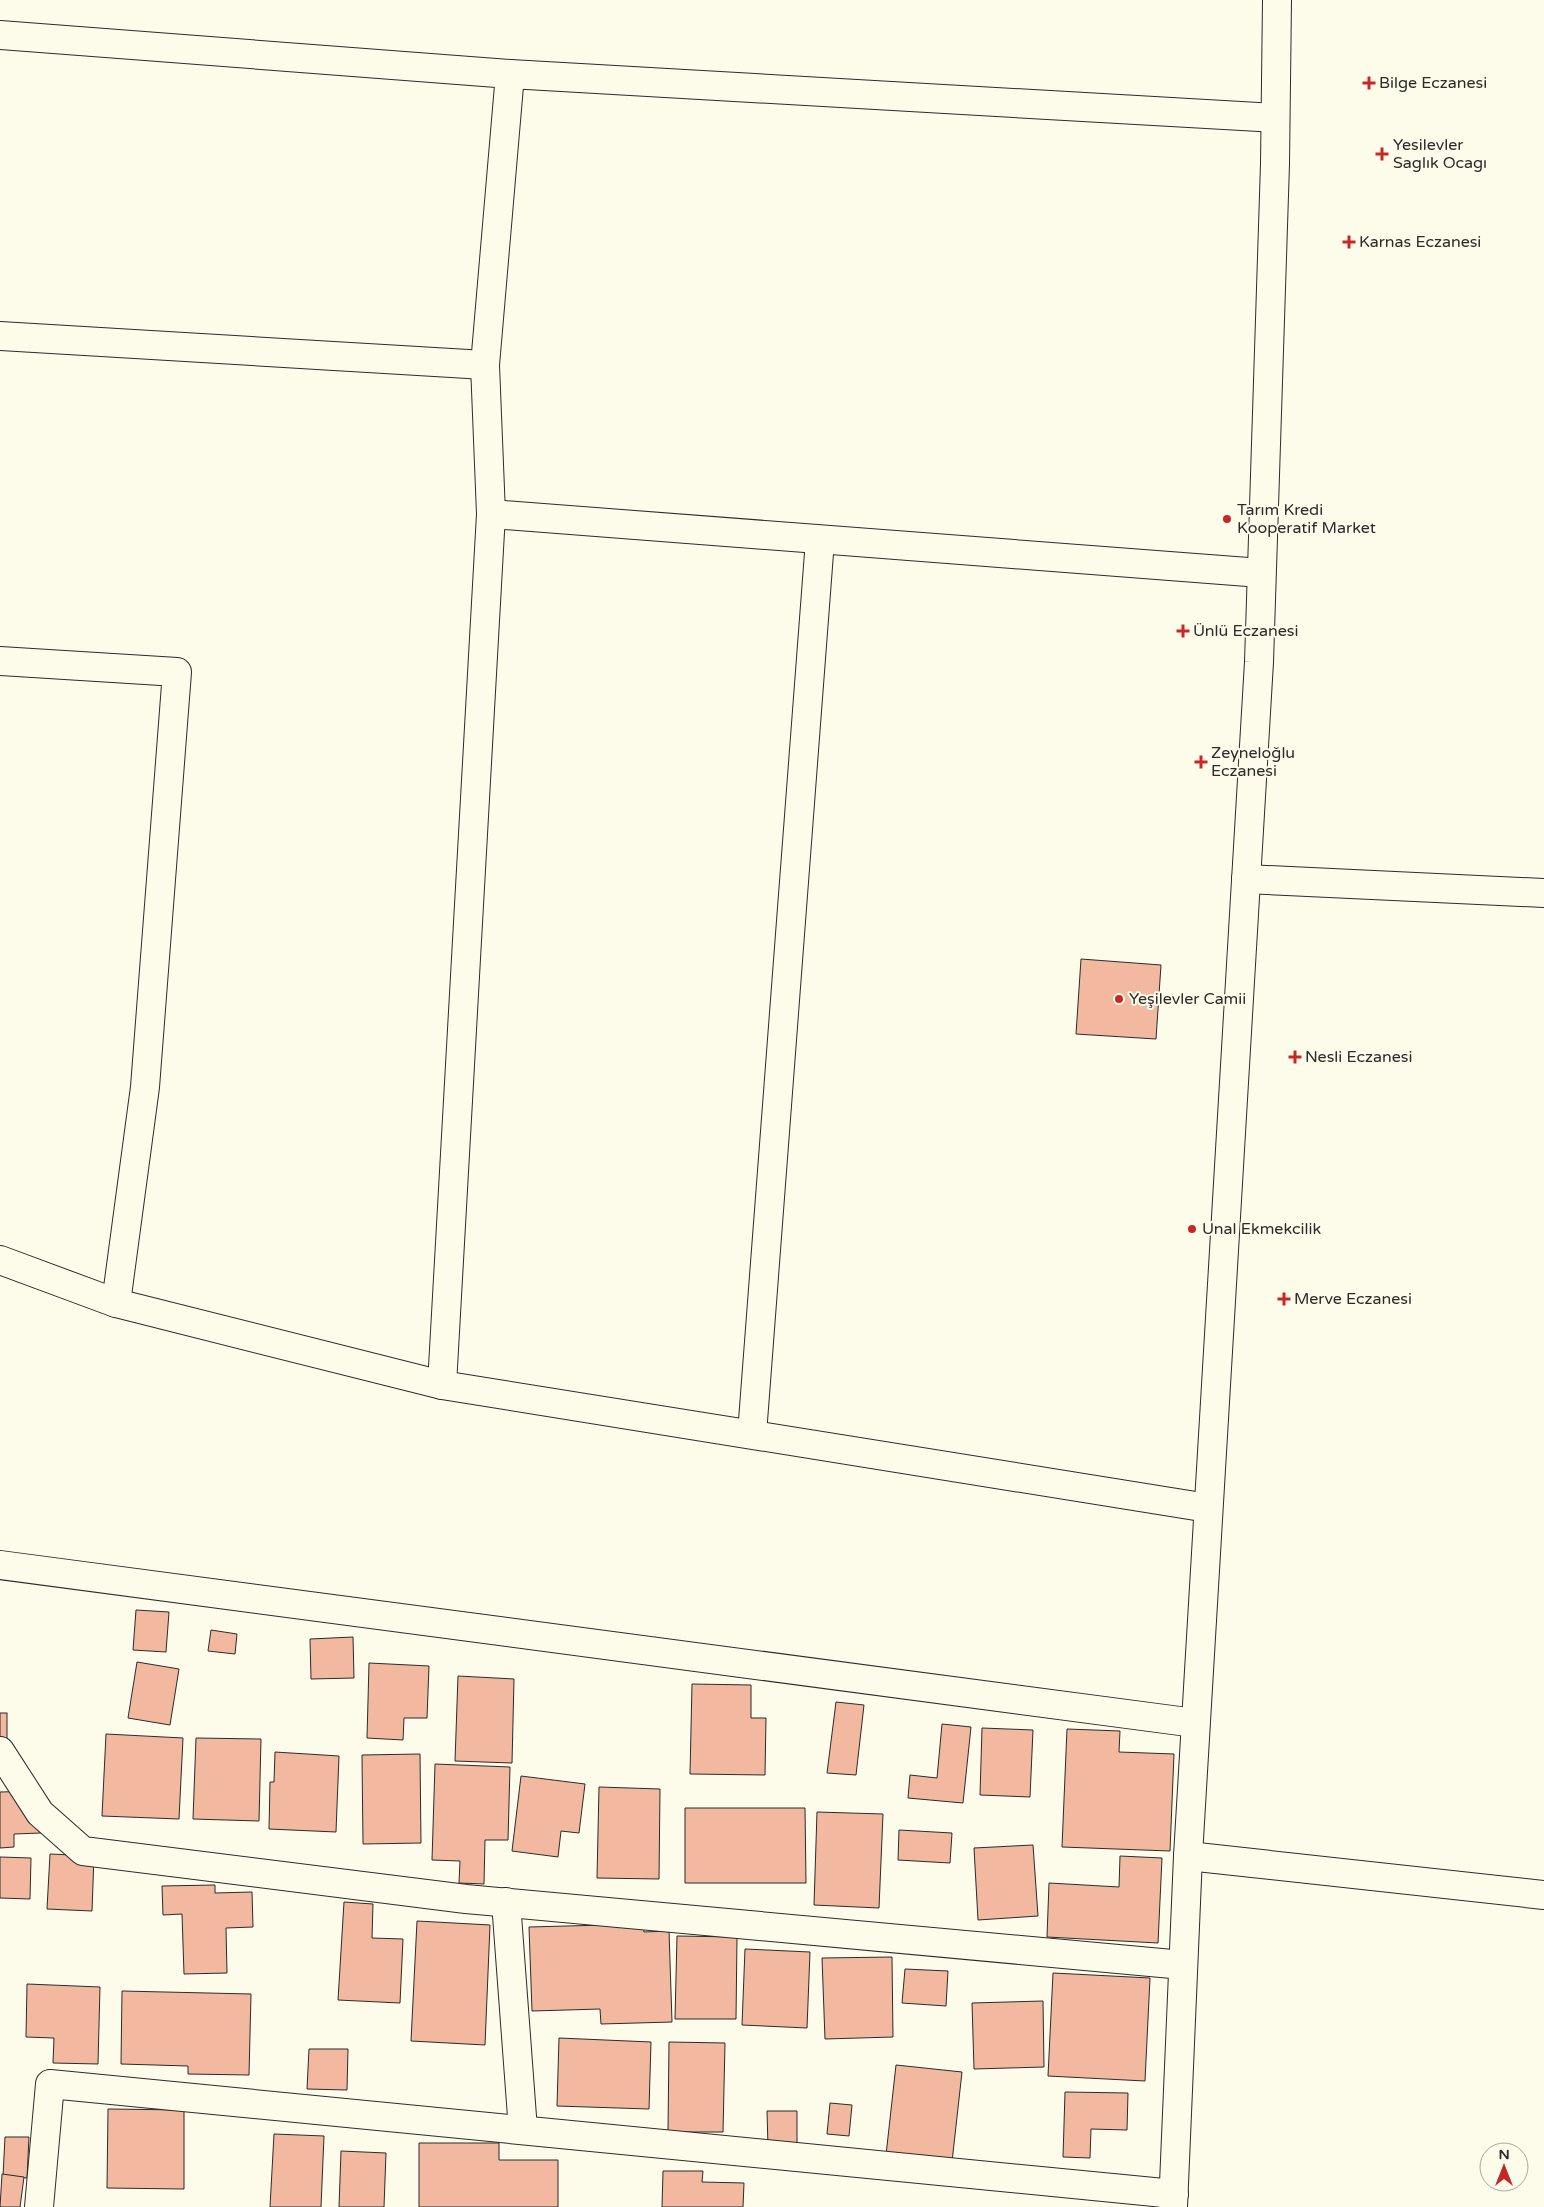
<svg xmlns="http://www.w3.org/2000/svg" width="1544" height="2207" font-family="'Varela Round',sans-serif">
  <style>
    .building { fill: #f2b8a0; stroke: #2b2b2b }
    .lines { fill: none; stroke-linecap: round; stroke-linejoin: round }
    .minor-casing { stroke: #2b2b2b; stroke-width: 30 }
    .major-casing { stroke: #2b2b2b; stroke-width: 30 }
    .minor { stroke: #fdfbea; stroke-width: 28 }
    .major { stroke: #fdfbea; stroke-width: 28 }
    .poi-dot { fill: #c62828; stroke: #fdfbea; stroke-width: 2 }
    .labels { text-anchor: middle; dominant-baseline: central; stroke-width: 4; stroke-linejoin: round; paint-order: stroke }
    .poi-label { font-size: 16px; fill: #2b2b2b; stroke: #fdfbea; text-anchor: start }
  </style>
  <rect width="100%" height="100%" fill="#fdfbea"/>
  <g class="building">
    <path d="M1081,959L1161,965L1156,1039L1076,1034Z"/>
    <path d="M136,1610L169,1612L166,1652L133,1650Z"/>
    <path d="M211,1630L237,1634L235,1654L208,1651Z"/>
    <path d="M353,1637L354,1678L311,1679L310,1639Z"/>
    <path d="M137,1662L179,1669L170,1725L128,1718Z"/>
    <path d="M369,1663L429,1666L427,1718H404L403,1740L367,1738Z"/>
    <path d="M458,1676L514,1679L512,1763L455,1761Z"/>
    <path d="M692,1684L751,1685V1718H766L765,1775L690,1774Z"/>
    <path d="M836,1702L864,1705L856,1775L827,1773Z"/>
    <rect x="0" y="1713" width="7" height="60"/>
    <path d="M942,1724L971,1727L963,1803L908,1798L910,1775L937,1778Z"/>
    <path d="M982,1728L1033,1730L1030,1797L980,1795Z"/>
    <path d="M1067,1729L1120,1731L1119,1752L1174,1754L1170,1851L1062,1847Z"/>
    <path d="M106,1734L183,1738L179,1819L102,1816Z"/>
    <path d="M196,1738L261,1739L259,1821L193,1819Z"/>
    <path d="M275,1752L339,1756L336,1832L269,1829L270,1782H274Z"/>
    <path d="M420,1754L421,1843L363,1844L362,1755Z"/>
    <path d="M435,1764L510,1767L508,1840H485L484,1884L459,1883L460,1861L432,1860Z"/>
    <path d="M521,1776L585,1784L579,1833L561,1831L558,1857L512,1851Z"/>
    <path d="M599,1787L660,1789L659,1879L597,1878Z"/>
    <path d="M39,1791L41,1833L14,1834V1847L0,1848V1792Z"/>
    <path d="M685,1808H805L806,1883H685Z"/>
    <path d="M817,1812L883,1814L879,1908L814,1905Z"/>
    <path d="M899,1830L952,1833L950,1863L898,1860Z"/>
    <path d="M1033,1845L1038,1916L978,1920L974,1848Z"/>
    <path d="M50,1854L94,1856L92,1911L47,1909Z"/>
    <path d="M1120,1856L1162,1858L1158,1943L1047,1937L1049,1883L1119,1887Z"/>
    <path d="M0,1857L31,1858L30,1899L0,1898Z"/>
    <path d="M215,1885V1893L252,1892L253,1927L226,1928L227,1973L184,1974L182,1914L163,1915L162,1886Z"/>
    <path d="M344,1902L373,1904L372,1938L403,1939L400,2003L338,2000Z"/>
    <path d="M417,1921L490,1925L485,2045L411,2041Z"/>
    <path d="M643,1924L644,1932L669,1931L672,2022L601,2024L600,2009L532,2011L529,1927Z"/>
    <path d="M677,1936L737,1937L736,2019H675Z"/>
    <path d="M745,1949L810,1952L807,2028L742,2025Z"/>
    <path d="M892,1957L893,2037L825,2039L822,1958Z"/>
    <path d="M905,1969L948,1971L946,2006L902,2003Z"/>
    <path d="M1053,1973L1150,1978L1145,2081L1048,2076Z"/>
    <path d="M27,1984L100,1987L98,2064L53,2063L54,2038L26,2037Z"/>
    <path d="M122,1991L251,1994L249,2075L188,2074V2066L121,2064Z"/>
    <path d="M1043,2001L1044,2067L974,2069L972,2003Z"/>
    <path d="M559,2038L651,2042L649,2109L557,2106Z"/>
    <path d="M669,2042L725,2043L723,2132H668Z"/>
    <path d="M309,2049H348L347,2090L307,2089Z"/>
    <path d="M896,2065L962,2072L952,2162L886,2155Z"/>
    <path d="M1065,2092L1128,2093L1127,2130L1091,2129L1090,2158L1063,2157Z"/>
    <path d="M830,2103L852,2105L849,2136L827,2134Z"/>
    <path d="M108,2109L184,2110V2189L107,2188Z"/>
    <path d="M767,2111H797V2147H768Z"/>
    <path d="M274,2134L324,2136L321,2207H270Z"/>
    <path d="M5,2137H29L27,2178L3,2176Z"/>
    <path d="M419,2143H499V2160H558V2207H419Z"/>
    <path d="M341,2151L386,2153L384,2207H339Z"/>
    <path d="M663,2171H703L702,2182L744,2183L743,2207H662Z"/>
    <path d="M2,2174L24,2177L20,2207H0Z"/>
  </g>
  <g class="lines">
    <defs>
      <g id="minor">
        <path d="M0,35L510,74L1275,118"/>
        <path d="M0,336L485,365"/>
        <path d="M491,514L1261,573"/>
        <path d="M0,661L177,672L145,1087L116,1303"/>
        <path d="M1246,879L1544,893"/>
        <path d="M0,1260L116,1303L442,1385L1208,1508"/>
        <path d="M442,1385L491,514L485,365L510,74"/>
        <path d="M752,1434L820,540"/>
        <path d="M0,1565L1195,1723"/>
        <path d="M0,1751L40,1813L83,1851L466,1899L1183,1965"/>
        <path d="M1188,1856L1544,1895"/>
        <path d="M506,1902L523,2130"/>
        <path d="M39,2207L50,2084L1174,2194"/>
      </g>
      <path id="major" d="M1173,2207L1188,1856L1259,662L1275,164L1277,0"/>
    </defs>
    <use href="#minor" class="minor-casing"/>
    <use href="#major" class="major-casing"/>
    <use href="#minor" class="minor"/>
    <use href="#major" class="major"/>
  </g>
  <g class="poi-dot">
    <path d="M1366.5 75.5h5v5h5v5h-5v5h-5v-5h-5v-5h5z"/>
    <path d="M1379.5 146.5h5v5h5v5h-5v5h-5v-5h-5v-5h5z"/>
    <path d="M1346.5 234.5h5v5h5v5h-5v5h-5v-5h-5v-5h5z"/>
    <circle cx="1227" cy="519" r="5"/>
    <path d="M1180.5 623.5h5v5h5v5h-5v5h-5v-5h-5v-5h5z"/>
    <path d="M1198.5 754.5h5v5h5v5h-5v5h-5v-5h-5v-5h5z"/>
    <circle cx="1119" cy="999" r="5"/>
    <path d="M1292.5 1049.5h5v5h5v5h-5v5h-5v-5h-5v-5h5z"/>
    <circle cx="1192" cy="1229" r="5"/>
    <path d="M1281.5 1291.5h5v5h5v5h-5v5h-5v-5h-5v-5h5z"/>
  </g>
  <g class="labels">
    <g class="poi-label">
      <text x="1379" y="83">Bilge Eczanesi</text>
      <text x="1393" y="145">Yesilevler<tspan x="1393" dy="18">Saglık Ocagı</tspan></text>
      <text x="1359" y="242">Karnas Eczanesi</text>
      <text x="1237" y="510">Tarım Kredi<tspan x="1237" dy="18">Kooperatif Market</tspan></text>
      <text x="1193" y="631">Ünlü Eczanesi</text>
      <text x="1211" y="753">Zeyneloğlu<tspan x="1211" dy="18">Eczanesi</tspan></text>
      <text x="1129" y="999">Yeşilevler Camii</text>
      <text x="1305" y="1057">Nesli Eczanesi</text>
      <text x="1202" y="1229">Unal Ekmekcilik</text>
      <text x="1294" y="1299">Merve Eczanesi</text>
    </g>
  </g>
  <g transform="translate(1504 2167)"><circle r="24" fill="#fdfbea" stroke="#a9a89e"/>
  <path d="M0-4L9 19L0 12L-9 19Z" fill="#c62828"/>
  <text y="-8" font-size="14" font-weight="bold" text-anchor="middle" fill="#2b2b2b">N</text>
  </g>
</svg>
